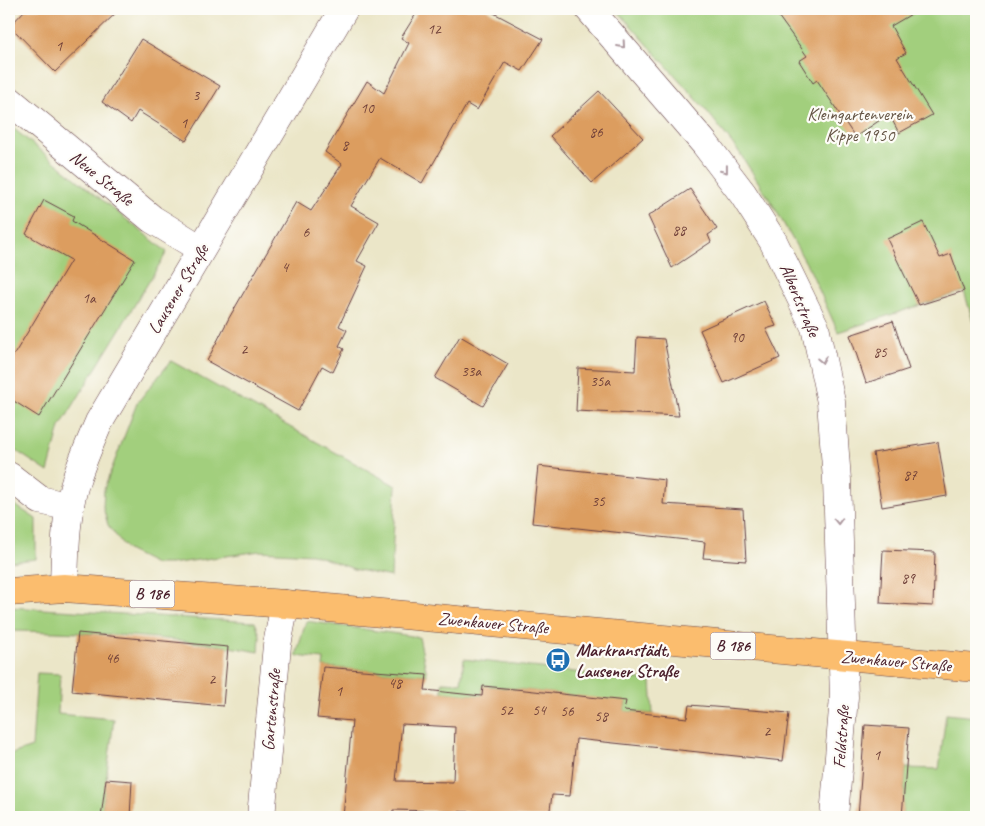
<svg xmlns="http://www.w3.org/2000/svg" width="985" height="826" font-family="Caveat,sans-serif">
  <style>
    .green { fill: #a2cf7d; stroke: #767754 }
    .building { fill: #dc9d5f; fill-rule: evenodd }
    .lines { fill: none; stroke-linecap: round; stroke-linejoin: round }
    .minor-casing { stroke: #623d43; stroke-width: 29 }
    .major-casing { stroke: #623d43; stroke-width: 29 }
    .minor { stroke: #fff; stroke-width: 28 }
    .major { stroke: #fbbd6e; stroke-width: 28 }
    .oneway { stroke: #ae9aa0 }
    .labels { text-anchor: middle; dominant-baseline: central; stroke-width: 4.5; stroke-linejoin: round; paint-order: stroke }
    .number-label { font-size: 15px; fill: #6e3e38 }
    .shield { fill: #fdfcf7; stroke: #806168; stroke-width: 1 }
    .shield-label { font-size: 16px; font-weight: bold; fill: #4a1f2b }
    .park-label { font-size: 18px; fill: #645444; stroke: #fdfcf7 }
    .street-label { font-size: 18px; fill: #4a1f2b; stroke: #fdfcf7 }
    .poi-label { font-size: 18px; font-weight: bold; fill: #4a1f2b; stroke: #fdfcf7; text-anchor: start }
  </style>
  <rect width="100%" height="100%" fill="#fdfcf7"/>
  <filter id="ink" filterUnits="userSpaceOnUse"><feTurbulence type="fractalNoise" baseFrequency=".02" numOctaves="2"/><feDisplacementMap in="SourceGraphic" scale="10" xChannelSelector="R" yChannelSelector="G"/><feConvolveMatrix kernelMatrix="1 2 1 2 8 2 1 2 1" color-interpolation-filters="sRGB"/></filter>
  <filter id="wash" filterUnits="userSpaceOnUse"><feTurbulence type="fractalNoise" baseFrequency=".0096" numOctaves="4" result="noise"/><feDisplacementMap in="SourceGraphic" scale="20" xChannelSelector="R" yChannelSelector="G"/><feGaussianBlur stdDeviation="1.12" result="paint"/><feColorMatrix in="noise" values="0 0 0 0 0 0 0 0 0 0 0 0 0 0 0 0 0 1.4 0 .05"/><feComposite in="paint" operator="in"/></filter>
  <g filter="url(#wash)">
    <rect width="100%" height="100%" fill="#ebe6c8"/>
    <g class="green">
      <path d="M616,9H976V332L964,291L838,332L811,272L773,205L739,152L706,110Z"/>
      <path d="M9,125L167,252L60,427L48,472L9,446Z"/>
      <path d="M171,361L396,486L391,577L354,569L312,554L260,551L171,564H155L127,550L108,525L103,507L104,489L137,403Z"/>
      <path d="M9,501L36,519V559L9,562Z"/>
      <path d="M9,607L255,622L260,635L259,652C177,637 92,632 9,631Z"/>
      <path d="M306,621L419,637L427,675L323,667L324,659L296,656Z"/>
      <path d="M464,659L651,681L653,714L624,711L626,702L500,687L483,686L482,696L442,692V682L461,683Z"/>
      <path d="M37,673L60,674L58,714L114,719L101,817H9V755L32,747Z"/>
      <path d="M946,714L976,717V817H902L906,768L939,769Z"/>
    </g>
    <g id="blocks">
      <g class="building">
        <path d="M26,9H120L55,72L10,26Z"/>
        <path d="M419,9H486L543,39L522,71L505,62L477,110L467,104L422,183L380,158L351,206L379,222L357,261L367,266L339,326L347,330L339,346L344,349L333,372L322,366L298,411L207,361L229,318L296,202L311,211L342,164L325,152L367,81L384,93L409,43L401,38Z"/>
        <path d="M773,9H920L891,26L906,53L897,58L932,115L899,133L889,114L855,137L817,80L813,83L799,61L807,56Z"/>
        <path d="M141,39L220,86L186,141L138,111L131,123L102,102Z"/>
        <path d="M599,91L643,138L592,183L550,136Z"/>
        <path d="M690,189L717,229L708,235L711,242L672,268L648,216Z"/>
        <path d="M44,200L74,216L72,221L135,260L39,417L9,398V363L71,260L26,234Z"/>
        <path d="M923,222L940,258L951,254L964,291L919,305L887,239Z"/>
        <path d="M764,301L776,326L766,329L780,358L724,383L700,330Z"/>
        <path d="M893,321L909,369L866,383L850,335Z"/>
        <path d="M460,336L508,364L483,406L435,378Z"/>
        <path d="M637,337L664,339L679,416L576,411L578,368L635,371Z"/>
        <path d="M938,442L947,496L882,507L873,453Z"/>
        <path d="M538,466L665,480L663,504L743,509L746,561L703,558L705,542L532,523Z"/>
        <path d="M883,550L935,552L933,606L880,603Z"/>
        <path d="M78,633L228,647L223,706L72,691Z"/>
        <path d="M323,667L427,675L425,690L482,696L483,686L525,690L626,701L624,711L687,718L689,705L789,713L783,761L576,739L570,796L552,795L549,817L477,816V812L393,810L392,817H343L352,721L317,718ZM402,724L455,727L453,782L396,781Z"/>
        <path d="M865,725L909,728L902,817H858Z"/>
        <path d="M106,779L132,781L130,817H101Z"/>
      </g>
    </g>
  </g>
  <g filter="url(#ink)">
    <use href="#blocks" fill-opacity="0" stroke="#623d43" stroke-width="1"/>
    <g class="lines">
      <defs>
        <g id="minor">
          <path d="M589,9L705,144L743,194L773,241L815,327L831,402L837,480L844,697L834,817"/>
          <path d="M9,100L152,219L201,249"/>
          <path d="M9,476L40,500L70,507"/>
          <path d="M64,588C65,553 65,515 76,480C82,461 91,441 99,422L344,9"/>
          <path d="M261,817L277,645L285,604"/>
        </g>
        <path id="major" d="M9,592L64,588L285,604L976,668"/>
      </defs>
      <use href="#minor" class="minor-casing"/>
      <use href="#major" class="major-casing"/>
      <use href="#minor" class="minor"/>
      <use href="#major" class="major"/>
    </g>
    <defs><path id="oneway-chevron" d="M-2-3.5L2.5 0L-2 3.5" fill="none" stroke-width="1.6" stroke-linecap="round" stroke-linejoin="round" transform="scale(1.25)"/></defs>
    <g class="oneway">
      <use href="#oneway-chevron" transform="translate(622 45) rotate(49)"/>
      <use href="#oneway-chevron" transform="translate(725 170) rotate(52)"/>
      <use href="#oneway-chevron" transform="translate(822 360) rotate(78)"/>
      <use href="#oneway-chevron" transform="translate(838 521) rotate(88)"/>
    </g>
  </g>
  <defs>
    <symbol id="bus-disc" viewBox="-11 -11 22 22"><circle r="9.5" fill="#1f6fb2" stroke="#fdfcf7"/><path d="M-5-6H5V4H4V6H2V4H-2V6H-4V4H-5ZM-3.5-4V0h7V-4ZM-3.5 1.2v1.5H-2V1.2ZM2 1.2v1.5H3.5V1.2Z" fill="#fff"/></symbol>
  </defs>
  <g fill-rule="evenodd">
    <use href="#bus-disc" x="544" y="646" width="28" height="28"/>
  </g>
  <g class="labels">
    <g class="number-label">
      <text x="434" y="29">12</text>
      <text x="59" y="46">1</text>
      <text x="196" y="95">3</text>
      <text x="367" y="108">10</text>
      <text x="184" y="123">1</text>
      <text x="596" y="132">86</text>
      <text x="345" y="145">8</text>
      <text x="679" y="230">88</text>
      <text x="306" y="232">6</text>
      <text x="285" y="267">4</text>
      <text x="89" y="298">1a</text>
      <text x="737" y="337">90</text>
      <text x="244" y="349">2</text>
      <text x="880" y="352">85</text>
      <text x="471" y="371">33a</text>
      <text x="600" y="381">35a</text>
      <text x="910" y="475">87</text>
      <text x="598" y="501">35</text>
      <text x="908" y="578">89</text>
      <text x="112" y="658">46</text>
      <text x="212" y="679">2</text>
      <text x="395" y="683">48</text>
      <text x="339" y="691">1</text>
      <text x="506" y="710">52</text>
      <text x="539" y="710">54</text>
      <text x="567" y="711">56</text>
      <text x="601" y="716">58</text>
      <text x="767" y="731">2</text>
      <text x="877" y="755">1</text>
    </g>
    <g class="shield">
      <rect x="129.5" y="580.5" width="45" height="27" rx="4"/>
      <rect x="710.5" y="632.5" width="45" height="27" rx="4"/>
    </g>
    <g class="shield-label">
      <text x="152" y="594">B 186</text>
      <text x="733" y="646">B 186</text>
    </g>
    <g class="park-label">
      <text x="860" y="114">Kleingartenverein<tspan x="860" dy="21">Kippe 1950</tspan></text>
    </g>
    <g class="street-label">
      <text transform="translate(102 178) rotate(39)">Neue Straße</text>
      <text transform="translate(178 289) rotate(-59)">Lausener Straße</text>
      <text transform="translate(800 300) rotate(67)">Albertstraße</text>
      <text transform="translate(493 623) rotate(5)">Zwenkauer Straße</text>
      <text transform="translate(896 661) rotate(5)">Zwenkauer Straße</text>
      <text transform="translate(271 710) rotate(-85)">Gartenstraße</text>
      <text transform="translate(841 737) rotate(-86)">Feldstraße</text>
    </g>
    <g class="poi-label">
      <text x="576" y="650">Markranstädt,<tspan x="576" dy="21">Lausener Straße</tspan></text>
    </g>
  </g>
  <rect width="985" height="826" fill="none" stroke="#fdfcf7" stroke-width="30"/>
</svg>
